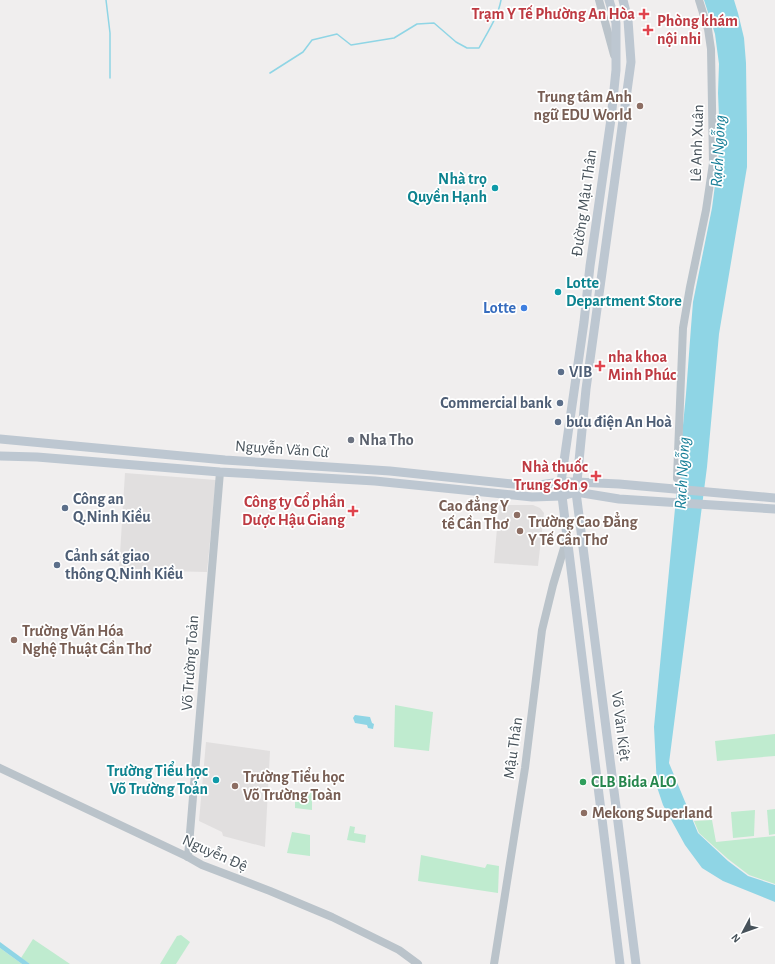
<svg xmlns="http://www.w3.org/2000/svg" width="775" height="964" font-family="'Alegreya Sans',sans-serif">
  <style>
    .education { fill: #e1dfdf }
    .green { fill: #bfebcf }
    .water { fill: #8fd5e5 }
    .lines { fill: none; stroke-linecap: round; stroke-linejoin: round }
    .stream { stroke: #8fd5e5; stroke-width: 1.5 }
    .tertiary { stroke: #bac3ca; stroke-width: 8 }
    .secondary { stroke: #bdc7d1; stroke-width: 9 }
    .health-dot { fill: #e0444e; stroke: #fff; stroke-width: 1.5 }
    .education-dot { fill: #8d6e63; stroke: #fff; stroke-width: 1.5 }
    .culture-dot { fill: #0f9aa8; stroke: #fff; stroke-width: 1.5 }
    .shop-dot { fill: #3f7fe0; stroke: #fff; stroke-width: 1.5 }
    .service-dot { fill: #5c6f8a; stroke: #fff; stroke-width: 1.5 }
    .worship-dot { fill: #6b7280; stroke: #fff; stroke-width: 1.5 }
    .leisure-dot { fill: #2e9e5b; stroke: #fff; stroke-width: 1.5 }
    .labels { text-anchor: middle; dominant-baseline: central; stroke-width: 3.5; stroke-linejoin: round; paint-order: stroke }
    .health-label { font-size: 16px; font-weight: bold; fill: #be3a42; stroke: #fff; text-anchor: end }
    .education-label { font-size: 16px; font-weight: bold; fill: #785e54; stroke: #fff; text-anchor: start }
    .street-label { font-size: 16px; fill: #47525a; stroke: #fff }
    .culture-label { font-size: 16px; font-weight: bold; fill: #0d838f; stroke: #fff; text-anchor: end }
    .shop-label { font-size: 16px; font-weight: bold; fill: #366cbe; stroke: #fff; text-anchor: end }
    .service-label { font-size: 16px; font-weight: bold; fill: #4e5e75; stroke: #fff; text-anchor: start }
    .worship-label { font-size: 16px; font-weight: bold; fill: #5b616d; stroke: #fff; text-anchor: start }
    .leisure-label { font-size: 16px; font-weight: bold; fill: #27864d; stroke: #fff; text-anchor: start }
    .water-label { font-size: 17px; font-style: italic; fill: #167e97; stroke: #fff }
  </style>
  <rect width="100%" height="100%" fill="#f0eeee"/>
  <g class="education">
    <path d="M125,473L216,480L207,572L119,570Z"/>
    <path d="M499,505H533L540,508L544,513L538,566L494,563Z"/>
    <path d="M206,742L270,751L265,847L223,836L222,832L199,821Z"/>
  </g>
  <g class="green">
    <path d="M395,705L433,712L429,751L394,747Z"/>
    <path d="M775,734V756L717,761L715,741Z"/>
    <path d="M295,791L312,793V810L295,808Z"/>
    <path d="M775,809V834L769,835L767,810Z"/>
    <path d="M755,810L754,836L733,838L731,812Z"/>
    <path d="M712,820L716,842L775,836V884L749,875L728,859L699,833L694,821Z"/>
    <path d="M350,826L355,827L354,833L366,835L365,843L347,840Z"/>
    <path d="M292,832L310,835V856L287,853Z"/>
    <path d="M421,855L485,868L487,864L499,866L498,893L418,881Z"/>
    <path d="M181,935L190,942L176,964H160L177,936Z"/>
    <path d="M33,939L70,964H30L21,958Z"/>
    <path d="M0,948L22,964H0Z"/>
  </g>
  <g class="water">
    <path d="M704,0H734L738,13L744,38L746,63L747,135V167L719,334L707,467L669,763L698,833L728,861L748,876L775,885V902L723,881L702,868L685,845L663,805L657,787L654,727L686,394L691,327L693,302L712,208L718,162L720,142L718,93L719,64L715,34Z"/>
    <path d="M355,715L370,717L372,723L374,724L373,729L368,728L367,725L355,723L353,718Z"/>
    <path d="M0,942L30,964H22L0,948Z"/>
  </g>
  <g class="lines">
    <g class="stream">
      <path d="M106,0L110,33V78"/>
      <path d="M270,73L303,52L312,40L337,34L351,45L394,38L417,24L434,23L456,42L467,48H479C487,33 498,17 501,0"/>
    </g>
    <g class="tertiary">
      <path d="M599,0L614,55"/>
      <path d="M677,478L683,328L690,287L706,210L713,163L711,49L708,29L699,0"/>
      <path d="M0,768L188,857L202,865L270,891L332,917L399,950L418,964"/>
      <path d="M188,857L220,472"/>
      <path d="M494,964L525,768L542,630L553,585L567,538"/>
    </g>
    <g class="secondary">
      <path d="M609,0L616,23V70L611,119L590,266L584,322L561,482L562,496L620,964"/>
      <path d="M623,0L628,20L631,62L586,389L576,492L636,964"/>
      <path d="M0,439L225,460L390,471L532,486L561,482H576L619,484L775,498"/>
      <path d="M0,456L37,457L220,472L375,481L532,497L562,496L576,492L619,499L775,509"/>
    </g>
  </g>
  <g class="health-dot">
    <path d="M642 8h4v4h4v4h-4v4h-4v-4h-4v-4h4z"/>
    <path d="M646 24h4v4h4v4h-4v4h-4v-4h-4v-4h4z"/>
    <path d="M598 360h4v4h4v4h-4v4h-4v-4h-4v-4h4z"/>
    <path d="M594 470h4v4h4v4h-4v4h-4v-4h-4v-4h4z"/>
    <path d="M351 505h4v4h4v4h-4v4h-4v-4h-4v-4h4z"/>
  </g>
  <g class="education-dot">
    <circle cx="640" cy="106" r="4"/>
    <circle cx="517" cy="515" r="4"/>
    <circle cx="520" cy="531" r="4"/>
    <circle cx="14" cy="640" r="4"/>
    <circle cx="235" cy="786" r="4"/>
    <circle cx="584" cy="813" r="4"/>
  </g>
  <g class="culture-dot">
    <circle cx="495" cy="188" r="4"/>
    <circle cx="558" cy="292" r="4"/>
    <circle cx="216" cy="780" r="4"/>
  </g>
  <circle class="shop-dot" cx="524" cy="308" r="4"/>
  <g class="service-dot">
    <circle cx="561" cy="372" r="4"/>
    <circle cx="560" cy="403" r="4"/>
    <circle cx="558" cy="422" r="4"/>
    <circle cx="65" cy="508" r="4"/>
    <circle cx="57" cy="565" r="4"/>
  </g>
  <circle class="worship-dot" cx="351" cy="440" r="4"/>
  <circle class="leisure-dot" cx="583" cy="782" r="4"/>
  <g class="labels">
    <g class="health-label">
      <text x="635" y="14">Trạm Y Tế Phường An Hòa</text>
      <text x="657" y="21" text-anchor="start">Phòng khám<tspan x="657" dy="18">nội nhi</tspan></text>
      <text x="608" y="357" text-anchor="start">nha khoa<tspan x="608" dy="18">Minh Phúc</tspan></text>
      <text x="588" y="467">Nhà thuốc<tspan x="588" dy="18">Trung Sơn 9</tspan></text>
      <text x="345" y="502">Công ty Cổ phần<tspan x="345" dy="18">Dược Hậu Giang</tspan></text>
    </g>
    <g class="education-label">
      <text x="632" y="97" text-anchor="end">Trung tâm Anh<tspan x="632" dy="18">ngữ EDU World</tspan></text>
      <text x="509" y="506" text-anchor="end">Cao đẳng Y<tspan x="509" dy="18">tế Cần Thơ</tspan></text>
      <text x="528" y="522">Trường Cao Đẳng<tspan x="528" dy="18">Y Tế Cần Thơ</tspan></text>
      <text x="22" y="631">Trường Văn Hóa<tspan x="22" dy="18">Nghệ Thuật Cần Thơ</tspan></text>
      <text x="243" y="777">Trường Tiểu học<tspan x="243" dy="18">Võ Trường Toàn</tspan></text>
      <text x="592" y="813">Mekong Superland</text>
    </g>
    <g class="street-label">
      <text transform="translate(697 143) rotate(-88)">Lê Anh Xuân</text>
      <text transform="translate(584 203) rotate(-82)">Đường Mậu Thân</text>
      <text transform="translate(282 449) rotate(4)">Nguyễn Văn Cừ</text>
      <text transform="translate(190 663) rotate(-86)">Võ Trường Toản</text>
      <text transform="translate(621 726) rotate(83)">Võ Văn Kiệt</text>
      <text transform="translate(513 748) rotate(-82)">Mậu Thân</text>
      <text transform="translate(215 853) rotate(24)">Nguyễn Đệ</text>
    </g>
    <g class="culture-label">
      <text x="487" y="179">Nhà trọ<tspan x="487" dy="18">Quyền Hạnh</tspan></text>
      <text x="566" y="283" text-anchor="start">Lotte<tspan x="566" dy="18">Department Store</tspan></text>
      <text x="208" y="771">Trường Tiểu học<tspan x="208" dy="18">Võ Trường Toản</tspan></text>
    </g>
    <g class="shop-label">
      <text x="516" y="308">Lotte</text>
    </g>
    <g class="service-label">
      <text x="569" y="372">VIB</text>
      <text x="552" y="403" text-anchor="end">Commercial bank</text>
      <text x="566" y="422">bưu điện An Hoà</text>
      <text x="73" y="499">Công an<tspan x="73" dy="18">Q.Ninh Kiều</tspan></text>
      <text x="65" y="556">Cảnh sát giao<tspan x="65" dy="18">thông Q.Ninh Kiều</tspan></text>
    </g>
    <g class="worship-label">
      <text x="359" y="440">Nha Tho</text>
    </g>
    <g class="leisure-label">
      <text x="591" y="782">CLB Bida ALO</text>
    </g>
    <g class="water-label">
      <text transform="translate(718 151) rotate(-87)">Rạch Ngỗng</text>
      <text transform="translate(682 473) rotate(-87)">Rạch Ngỗng</text>
    </g>
  </g>
  <g transform="translate(743 932) rotate(229)" stroke="#ffffff" stroke-width="3" paint-order="stroke">
  <path d="M0-3L7 15L0 10L-7 15Z" fill="#47525a"/>
  <text y="-6" font-size="11" font-weight="bold" text-anchor="middle" fill="#47525a">N</text>
  </g>
</svg>
